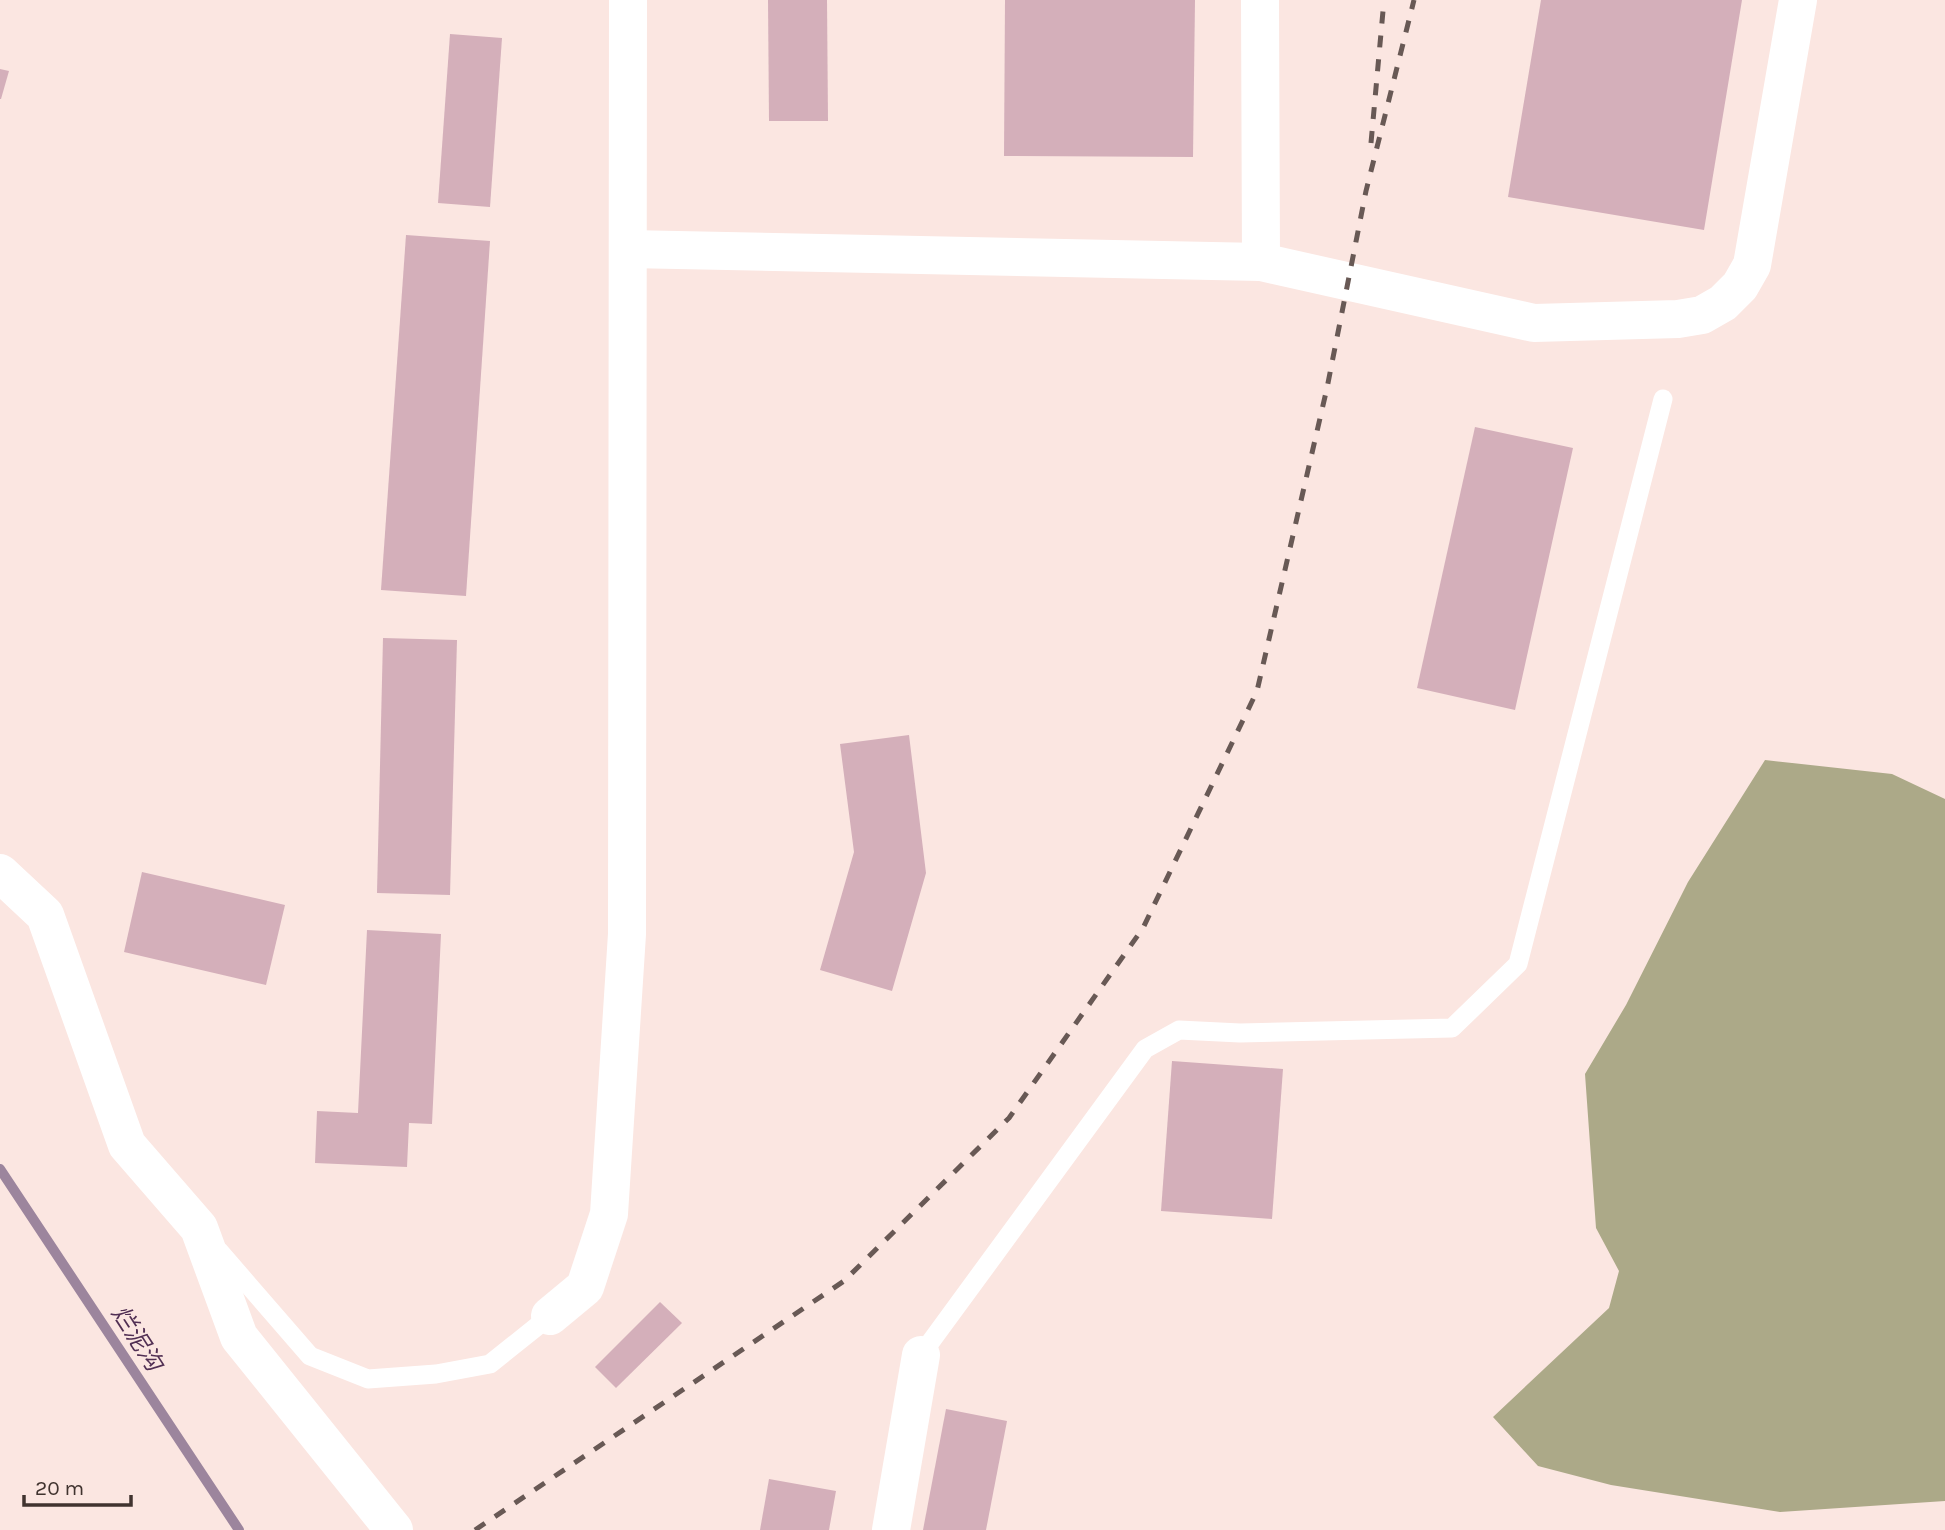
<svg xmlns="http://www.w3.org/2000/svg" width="1945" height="1530" font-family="Karla,'Noto Sans SC',sans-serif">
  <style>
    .forest { fill: #aca988 }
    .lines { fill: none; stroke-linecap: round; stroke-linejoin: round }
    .stream { stroke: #9c859d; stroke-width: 10 }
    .building { fill: #d4afba }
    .service { stroke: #fff; stroke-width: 19 }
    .minor { stroke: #fff; stroke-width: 38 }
    .rail { stroke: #685955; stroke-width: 5; stroke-dasharray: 12 12; stroke-linecap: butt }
    .labels { text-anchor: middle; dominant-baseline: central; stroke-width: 5; stroke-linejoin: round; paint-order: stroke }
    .water-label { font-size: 24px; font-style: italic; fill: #512f53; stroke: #fbe6e1 }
  </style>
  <rect width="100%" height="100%" fill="#fbe6e1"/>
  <path class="forest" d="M1765,760L1892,774L1945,799V1501L1780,1512L1611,1485L1538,1466L1493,1417L1609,1308L1619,1271L1596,1228L1585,1074L1626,1005L1688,882Z"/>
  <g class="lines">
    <path class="stream" d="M0,1169L239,1530"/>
  </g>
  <g class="building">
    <path d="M768,0H827L828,121H769Z"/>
    <path d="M1005,0H1195L1193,157L1004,156Z"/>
    <path d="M1541,0H1742L1704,230L1508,197Z"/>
    <path d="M450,34L502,38L490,207L438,203Z"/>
    <path d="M0,69L9,71L1,99H0Z"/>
    <path d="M406,235L490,241L466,596L381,590Z"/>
    <path d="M1475,427L1573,448L1515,710L1417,688Z"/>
    <path d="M383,638L457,640L450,895L377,893Z"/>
    <path d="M909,735L926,873L892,991L820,970L854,852L840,744Z"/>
    <path d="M142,872L285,905L266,985L124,952Z"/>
    <path d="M367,930L441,934L432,1124L409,1123L407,1167L315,1163L317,1111L358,1113Z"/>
    <path d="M1172,1061L1283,1069L1272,1219L1161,1211Z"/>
    <path d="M660,1302L682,1323L616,1388L595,1367Z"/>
    <path d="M946,1409L1007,1421L986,1530H923Z"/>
    <path d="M769,1479L836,1491L829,1530H760Z"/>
  </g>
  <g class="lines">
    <g class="service">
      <path d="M219,1251L310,1356L368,1379L436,1374L490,1364L550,1316"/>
      <path d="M921,1355L1145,1049L1179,1030L1240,1033L1452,1028L1518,964L1663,399"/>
    </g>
    <g class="minor">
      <path d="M1260,0L1261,262"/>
      <path d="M628,249L1261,262L1534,323L1678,319L1702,315L1723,303L1740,286L1752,265L1798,0"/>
      <path d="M0,873L45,915L127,1145L199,1228L239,1337L394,1530"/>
      <path d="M550,1316L585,1287L609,1214L627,934L628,0"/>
      <path d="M891,1530L921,1355"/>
    </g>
    <g class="rail">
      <path d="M1371,143L1384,0"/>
      <path d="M475,1530L844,1281L1009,1118L1143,928L1257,691L1327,388L1366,191L1414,0"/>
    </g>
  </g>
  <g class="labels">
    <g class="water-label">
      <text transform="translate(137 1338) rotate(57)">烂泥沟</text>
    </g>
  </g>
  <path d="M24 1495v10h107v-10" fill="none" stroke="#40332f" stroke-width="3.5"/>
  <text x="35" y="1495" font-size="21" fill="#40332f" stroke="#fbe6e1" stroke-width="5" paint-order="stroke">20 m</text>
</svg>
